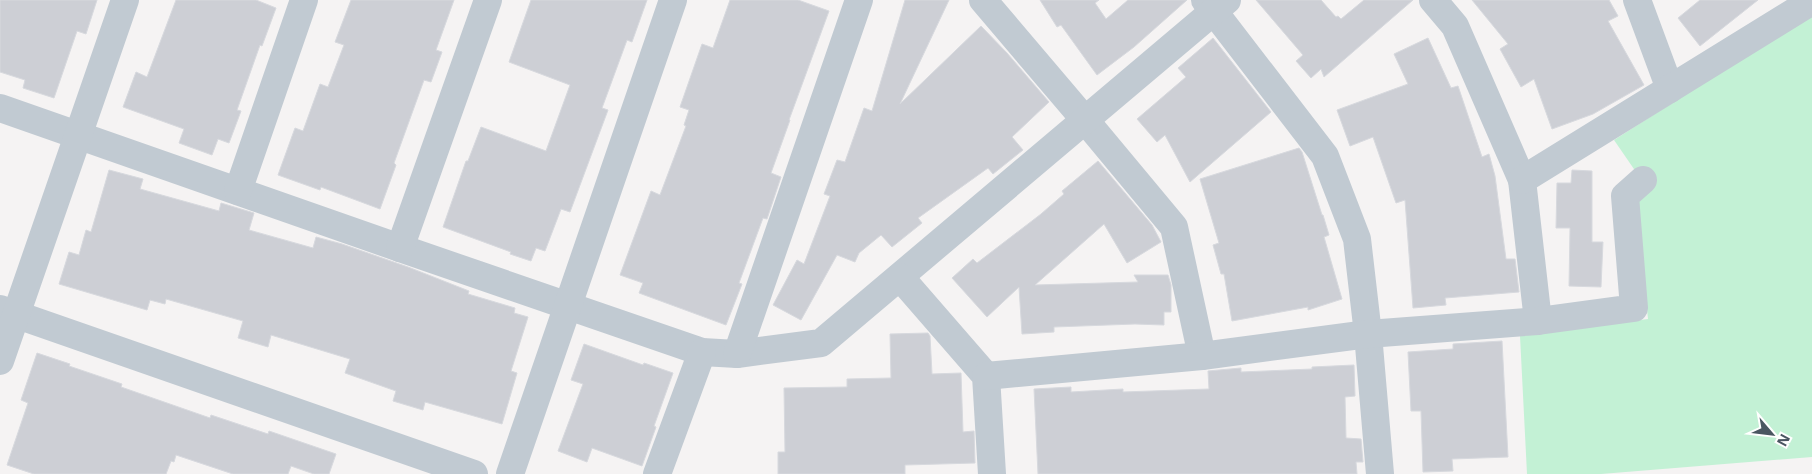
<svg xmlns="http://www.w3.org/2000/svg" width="1812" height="474" font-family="'Open Sans',sans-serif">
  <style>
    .green { fill: #c3f1d5 }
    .building { fill: #cdcfd5; stroke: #d7d9de }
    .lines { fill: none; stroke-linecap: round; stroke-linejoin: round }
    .minor { stroke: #c1cad2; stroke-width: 28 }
  </style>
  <rect width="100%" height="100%" fill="#f5f3f3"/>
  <path class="green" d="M1812,14V457L1601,474H1527L1520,336L1648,319L1636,200V172L1614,140Z"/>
  <g class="building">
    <path d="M0,0H97L86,34L77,31L54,98L23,88L25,80L0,72Z"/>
    <path d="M176,0H256L276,8L262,46L260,45L237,110L241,111L229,143L218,139L212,155L179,143L184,129L123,107L136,72L147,77Z"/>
    <path d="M351,0H454L436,50L442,52L431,82L424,80L394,163L396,165L380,209L321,187L320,190L278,175L295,128L303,131L320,84L328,87L344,45L335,42Z"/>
    <path d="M531,0H647L632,42L627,40L602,108L608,110L570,212L561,209L545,251L536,248L531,261L510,254L511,252L443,227L466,161H468L481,127L546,151L570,85L509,62Z"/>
    <path d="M730,0H798L829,11L789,120H790L771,173L781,177L767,219L763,218L739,283L742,284L726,325L639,293L643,283L620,275L651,191L660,195L686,126L684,125L689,110L680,107L702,44L713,48Z"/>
    <path d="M905,0H949L900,104L981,26L1007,53L1049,102L1012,137L1023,150L993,174L988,168L918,218L922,223L892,247L881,235L859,253L855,262L837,255L801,320L773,305L797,260L804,264L830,196L824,194L837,160L845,162L864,108L872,111Z"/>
    <path d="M1040,0H1099L1095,3L1106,19L1128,0H1187L1134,47L1097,75L1061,25L1057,27Z"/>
    <path d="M1256,0H1321L1336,17L1338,16L1341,19L1364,0H1413L1324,77L1321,69L1311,78L1296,61L1303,55Z"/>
    <path d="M1472,0H1609L1618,16L1608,21L1644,85L1593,114L1552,129L1534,79L1521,87L1500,49L1508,44Z"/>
    <path d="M1700,0H1758L1700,46L1678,18Z"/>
    <path d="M1213,38L1271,112L1190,182L1165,135L1157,142L1137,119L1186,77L1178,68Z"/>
    <path d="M1428,38L1451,88L1458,86L1482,157L1489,154L1495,176L1506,259H1515L1519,292L1445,298L1446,305L1413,308L1405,200L1396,203L1373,137L1350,146L1337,110L1408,84L1394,54Z"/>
    <path d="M1299,148L1302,152L1322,215H1323L1329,235L1324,237L1342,299L1308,310V307L1232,321L1224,274H1221L1213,245L1219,243L1200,179Z"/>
    <path d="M1098,161L1152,225L1161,242L1127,263L1104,224L1035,285L1138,282L1134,275H1168L1171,285V312H1164V325L1135,324L1054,327V332L1022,334L1019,287L987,317L952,278L973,259L977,263L1041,214L1064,194L1062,191Z"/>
    <path d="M109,170L143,179L140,189L219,211L221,203L254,213L249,230L313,248L316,237L342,244L408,267L469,291L468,294L515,308L514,313L528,317L511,371L517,373L502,424L425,402L423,410L393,401L396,391L345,373L350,359L271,335L268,347L238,338L243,321L166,299L165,304L150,300L147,310L59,284L69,252L79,255L86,230L91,232Z"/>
    <path d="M1572,170L1592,171V242H1603L1601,287L1569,286L1570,228H1556L1557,183H1571Z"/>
    <path d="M928,333L930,336L932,374L961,373L963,432L974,431L975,463L905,465V474H778V452H785L784,388L847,387V379L891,378L890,334Z"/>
    <path d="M1502,341L1508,457L1452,459L1453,471L1423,472L1421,411H1411L1408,352L1453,349V344Z"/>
    <path d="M584,344L643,365L644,363L673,373L654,426L656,427L642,466L592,448L587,462L558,451L583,384L571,380Z"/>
    <path d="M37,353L70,364L69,366L122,384L121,387L210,418L211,415L268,434L269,431L336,454L329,474H314L291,466L288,474H233L176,455L174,462L171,461L166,474H34L7,465L28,403L21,400Z"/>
    <path d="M1354,365L1355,396L1345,397L1346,438L1361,439L1363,462H1356L1357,474H1038L1034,389L1071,387V392L1123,389V392L1209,389L1208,371L1241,368V372L1312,369V367Z"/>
  </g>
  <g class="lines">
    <g class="minor">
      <path d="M983,0L1085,120L1174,227L1202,356"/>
      <path d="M1205,0L1325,156L1357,239L1368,334L1380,474"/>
      <path d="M1433,0L1455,26L1522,180L1538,321"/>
      <path d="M1637,0L1670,89"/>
      <path d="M0,108L400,248L702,352L737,354L821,343L1227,0"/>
      <path d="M1522,180L1812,1"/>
      <path d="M238,191L304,0"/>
      <path d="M400,248L488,0"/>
      <path d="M900,277L986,376L992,474"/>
      <path d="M0,309L474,474"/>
      <path d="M737,354L859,0"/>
      <path d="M0,361L125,0"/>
      <path d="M986,376L1202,356L1368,334L1538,321L1634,308L1625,196L1643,180"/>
      <path d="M510,474L673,0"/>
      <path d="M657,474L702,352"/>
    </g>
  </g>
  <g transform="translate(1772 434) rotate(118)" stroke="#ffffff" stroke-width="4" paint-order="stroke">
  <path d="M0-4L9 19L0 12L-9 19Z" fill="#4a5661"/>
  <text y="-8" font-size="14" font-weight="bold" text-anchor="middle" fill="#4a5661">N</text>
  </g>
</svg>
